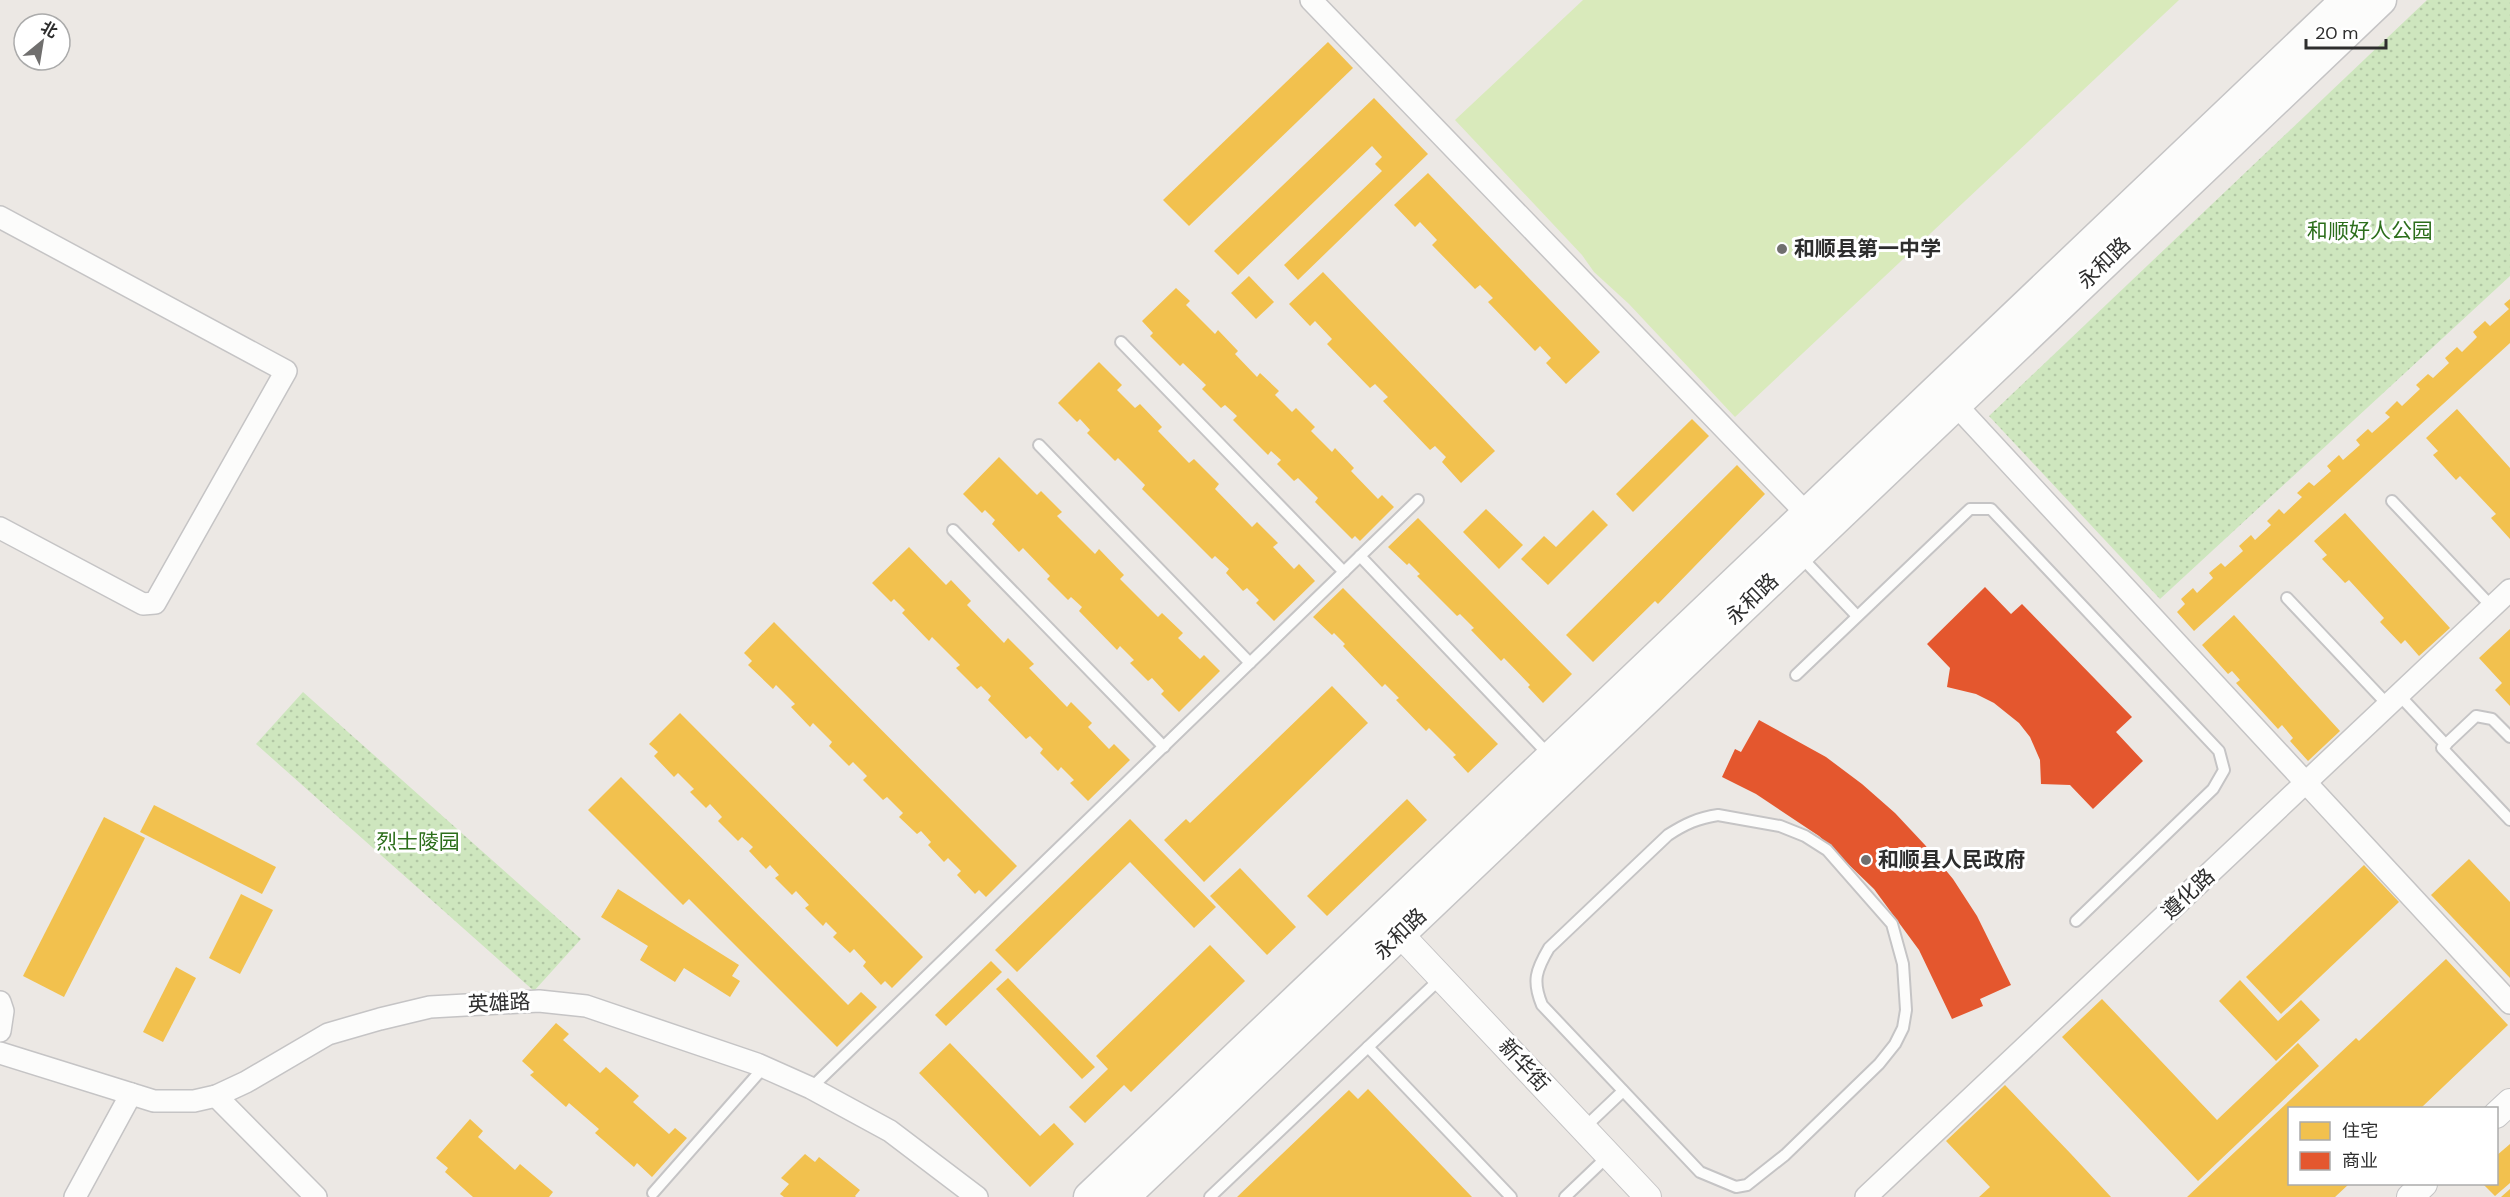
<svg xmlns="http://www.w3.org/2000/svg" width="2510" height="1197" font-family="'DM Sans','Noto Sans SC',sans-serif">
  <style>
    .grass { fill: url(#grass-dots) }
    .pitch { fill: #d9eabb }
    .homes { fill: #f2c14e }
    .shops { fill: #e4572e }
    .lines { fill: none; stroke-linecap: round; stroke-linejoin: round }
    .service-casing { stroke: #c5c4c5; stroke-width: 14 }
    .minor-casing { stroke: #c5c4c5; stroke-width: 24 }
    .tertiary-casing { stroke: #c5c4c5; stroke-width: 28 }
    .secondary-casing { stroke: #c5c4c5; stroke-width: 33 }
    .service { stroke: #fcfcfb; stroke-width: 10 }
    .minor { stroke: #fcfcfb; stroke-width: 21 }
    .tertiary { stroke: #fcfcfb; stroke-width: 26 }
    .secondary { stroke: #fcfcfb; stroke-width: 30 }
    .poi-dot { fill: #706f6e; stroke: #fff; stroke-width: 2 }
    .labels { text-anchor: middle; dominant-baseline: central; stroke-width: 6; stroke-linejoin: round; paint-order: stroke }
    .park-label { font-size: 21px; fill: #2c6e1b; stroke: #fff }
    .poi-label { font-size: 21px; font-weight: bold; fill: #2e2e2e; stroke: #fff; text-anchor: start }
    .street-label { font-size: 21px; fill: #2e2e2e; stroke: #fff }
  </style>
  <defs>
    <pattern id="grass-dots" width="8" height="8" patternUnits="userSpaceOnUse" patternTransform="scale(1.5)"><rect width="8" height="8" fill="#cee6be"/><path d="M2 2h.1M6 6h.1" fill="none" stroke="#b1c6a4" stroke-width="1.8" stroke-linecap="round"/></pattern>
  </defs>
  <rect width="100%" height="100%" fill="#ece8e4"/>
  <g class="grass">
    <path d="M2427,0H2510V276L2160,599L1989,416Z"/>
    <path d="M303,692L581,939L534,991L256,744Z"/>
  </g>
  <path class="pitch" d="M1583,0H2179L1735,417L1629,304L1594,272L1582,255L1455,120Z"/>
  <g class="homes">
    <path d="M1328,42L1353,68L1189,226L1163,200Z"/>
    <path d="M1374,98L1428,154L1298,280L1284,265L1382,171L1375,164L1382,157L1372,146L1238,275L1214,251Z"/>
    <path d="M1428,173L1600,352L1566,384L1546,363L1551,358L1540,346L1535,351L1488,302L1493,298L1480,285L1475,289L1432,245L1437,240L1420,222L1415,227L1394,205Z"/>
    <path d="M1323,272L1495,451L1461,483L1442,462L1446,457L1435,446L1430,450L1383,401L1388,397L1375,384L1370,388L1327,344L1332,339L1315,321L1310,326L1289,304Z"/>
    <path d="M1249,276L1274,302L1256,319L1231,293Z"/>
    <path d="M1176,288L1190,301L1186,305L1215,334L1218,330L1238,351L1235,354L1257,377L1260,373L1279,391L1275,395L1292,412L1296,408L1315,427L1311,431L1332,452L1335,448L1354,468L1351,471L1378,499L1382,495L1394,507L1360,541L1355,536L1352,539L1315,502L1318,498L1298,478L1294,481L1277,464L1281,460L1271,451L1268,455L1233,420L1237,416L1225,405L1221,408L1202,389L1206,385L1183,363L1180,366L1150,336L1153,333L1142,321Z"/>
    <path d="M2510,299V343L2194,631L2177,612L2185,604L2181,599L2193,588L2197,593L2213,578L2209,573L2221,563L2225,567L2243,551L2239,546L2251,535L2255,540L2271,525L2267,521L2279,509L2284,514L2302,497L2297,493L2309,482L2314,486L2331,471L2327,466L2339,455L2343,460L2360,445L2356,440L2368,429L2372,433L2390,417L2385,413L2397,401L2402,406L2420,389L2416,385L2428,374L2433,378L2449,363L2445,358L2457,347L2462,352L2477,337L2473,332L2485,321L2490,326L2509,309L2504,304Z"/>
    <path d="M1099,362L1122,385L1117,390L1135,408L1140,404L1162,427L1158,431L1189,463L1194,459L1219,484L1215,489L1252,527L1257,522L1278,543L1273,547L1294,569L1299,564L1315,581L1274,621L1256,603L1259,600L1247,588L1243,591L1226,573L1229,569L1215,556L1212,559L1142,489L1145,485L1118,458L1115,461L1087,433L1090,430L1080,419L1077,422L1058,403Z"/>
    <path d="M2457,409L2510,468V539L2491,518L2496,514L2460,476L2456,480L2433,455L2438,451L2426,438Z"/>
    <path d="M1692,419L1709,436L1633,512L1616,494Z"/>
    <path d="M999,457L1037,495L1041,491L1062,512L1057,516L1095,554L1099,549L1124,575L1120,579L1158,617L1162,613L1183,633L1178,638L1200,659L1204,655L1220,671L1179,712L1161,694L1164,691L1152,678L1148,681L1130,663L1134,660L1120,646L1117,650L1079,611L1082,607L1071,597L1068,600L1047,579L1050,576L1023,548L1019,552L992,524L995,520L985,510L982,513L963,494Z"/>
    <path d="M1737,465L1765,494L1658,604L1655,601L1593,662L1566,635Z"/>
    <path d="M1486,509L1523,545L1499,569L1463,532Z"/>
    <path d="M1593,510L1608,525L1548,585L1521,559L1544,536L1556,547Z"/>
    <path d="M2345,513L2450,628L2419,656L2405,640L2401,644L2380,622L2384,618L2349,580L2345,583L2322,559L2327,555L2314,541Z"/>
    <path d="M1418,518L1572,674L1543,703L1528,687L1530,685L1504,658L1501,661L1471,630L1474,628L1460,614L1457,616L1417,576L1420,574L1409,563L1407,565L1388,547Z"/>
    <path d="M909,547L946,585L951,580L971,601L967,605L1004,643L1008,638L1034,664L1029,668L1067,707L1071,702L1092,723L1088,727L1109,749L1114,744L1130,760L1088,801L1070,783L1074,780L1061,767L1058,771L1040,753L1043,749L1030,736L1026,739L988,700L991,696L981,686L977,689L956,668L960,665L932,637L929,641L902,613L905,610L894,599L891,602L872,583Z"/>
    <path d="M1343,588L1498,744L1468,773L1453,757L1456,755L1429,728L1426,731L1396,700L1399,698L1385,684L1382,687L1343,646L1345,644L1334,633L1332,635L1313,617Z"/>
    <path d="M2234,615L2340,731L2308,761L2290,741L2293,738L2282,725L2278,729L2236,683L2240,680L2232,671L2228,674L2202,645Z"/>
    <path d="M774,622L1017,866L986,897L979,890L975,894L957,875L961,871L948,858L944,862L928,845L931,842L921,831L917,834L899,817L903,813L887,797L883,800L863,780L867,776L853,762L849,766L829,746L832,742L813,723L810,727L791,707L795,704L776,685L773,689L748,665L752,661L744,653Z"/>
    <path d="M2510,629V706L2495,690L2502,683L2479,658Z"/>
    <path d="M1332,686L1368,723L1204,882L1164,840L1186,819L1190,823Z"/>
    <path d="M680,713L923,957L892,988L885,981L881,985L863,966L866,962L854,949L850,953L833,937L837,933L826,922L823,926L805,908L809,905L796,891L792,895L775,878L779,875L770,865L766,869L749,851L753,847L742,837L738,841L718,821L722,817L710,804L706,808L690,792L694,789L678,773L674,777L654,756L658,752L649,744Z"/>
    <path d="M621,777L848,1005L861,992L877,1007L837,1047L689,899L683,905L588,810Z"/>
    <path d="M1407,799L1427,820L1327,916L1307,896Z"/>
    <path d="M154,805L276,867L262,894L140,832Z"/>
    <path d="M104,817L145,838L64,997L23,976Z"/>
    <path d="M1130,819L1216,907L1194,928L1130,862L1017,972L995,950Z"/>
    <path d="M2469,859L2510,902V978L2431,895Z"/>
    <path d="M2364,865L2399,902L2281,1014L2246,977Z"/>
    <path d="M1240,868L1296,927L1267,955L1210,896Z"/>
    <path d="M618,889L739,965L732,976L740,981L730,997L684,968L675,982L640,960L648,946L601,917Z"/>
    <path d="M241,894L273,910L240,974L209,958Z"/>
    <path d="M1210,945L1245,981L1131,1092L1124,1085L1085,1123L1069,1107L1108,1069L1096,1056Z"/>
    <path d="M2446,959L2508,1025L2422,1107L2423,1108H2289V1184H2349L2335,1197H2187L2356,1038L2359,1041Z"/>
    <path d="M991,961L1002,972L946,1026L935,1015Z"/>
    <path d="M176,967L196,978L163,1042L143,1032Z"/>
    <path d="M1008,978L1095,1067L1082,1079L996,989Z"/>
    <path d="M2240,980L2278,1021L2301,1000L2320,1020L2276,1061L2219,1001Z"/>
    <path d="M2102,999L2217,1120L2298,1043L2319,1066L2198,1181L2062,1037Z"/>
    <path d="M556,1023L569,1034L563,1040L600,1073L606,1067L639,1096L633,1102L669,1134L675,1128L687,1138L652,1177L637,1163L634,1167L595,1133L599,1129L569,1103L566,1107L530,1075L534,1072L522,1061Z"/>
    <path d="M950,1043L1040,1136L1054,1123L1074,1144L1030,1187L919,1073Z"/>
    <path d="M2005,1085L2071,1154L2111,1197H1979L1990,1187L1946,1141Z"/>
    <path d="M1368,1089L1472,1197H1237L1349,1090L1358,1099Z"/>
    <path d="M470,1119L483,1131L478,1137L515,1170L520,1164L553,1192L549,1197H473L445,1172L448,1168L436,1158Z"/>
    <path d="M2510,1144V1183L2495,1196L2483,1184H2496V1156Z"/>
    <path d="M805,1154L815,1162L819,1157L860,1190L855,1196L856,1197H784L780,1194L789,1184L781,1178Z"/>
    <path d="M2510,1189V1197H2501Z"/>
  </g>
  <g class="shops">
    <path d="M1985,587L2011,614L2022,604L2132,717L2116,732L2143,761L2093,809L2070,785L2041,784L2040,760L2030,737L2019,723L1994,703L1976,694L1947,687L1950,668L1927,644Z"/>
    <path d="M1759,720L1826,757L1862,784L1895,813L1925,845L1953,879L1977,916L2011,985L1980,999L1983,1006L1952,1019L1919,950L1874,889L1819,836L1756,794L1722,777L1735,749L1741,752Z"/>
  </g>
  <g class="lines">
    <defs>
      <g id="service">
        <path d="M1121,342L1344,572"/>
        <path d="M1039,445L1250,663"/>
        <path d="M2392,501L2492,607"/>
        <path d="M953,530L1164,747"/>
        <path d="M1360,556L1550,756"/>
        <path d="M1801,557L1857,616"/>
        <path d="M2287,598L2388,705"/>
        <path d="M1796,675L1970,509H1991L2219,751L2224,770L2213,789L2076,921"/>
        <path d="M2399,695L2446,745"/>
        <path d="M2510,737L2492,719L2476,716L2442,748L2510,820"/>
        <path d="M1718,815L1780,826L1805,836L1827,850L1892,924L1903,964L1906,1010L1903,1028L1895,1044L1879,1064L1785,1155L1747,1185L1736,1187L1700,1172L1542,1005C1532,981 1536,970 1549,948L1668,835C1685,824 1698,818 1718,815Z"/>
        <path d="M1368,1047L1441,978"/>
        <path d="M811,1088L1418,500"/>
        <path d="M1584,1128L1623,1091"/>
        <path d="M653,1193L764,1067"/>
        <path d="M1210,1197L1368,1047L1511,1197"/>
        <path d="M1565,1197L1608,1156"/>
      </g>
      <g id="minor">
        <path d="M1311,0L1807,514"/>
        <path d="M0,217L286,371L155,603L143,604L0,528"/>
        <path d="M1956,405L2510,1003"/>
        <path d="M0,1002L3,1011L0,1031"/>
        <path d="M0,1053L154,1101H194L216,1096L246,1082L328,1034L380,1019L430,1007L539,1001L586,1006L757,1064L811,1088L890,1131L977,1197"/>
        <path d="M216,1096L316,1197"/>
        <path d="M75,1197L131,1094"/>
        <path d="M1866,1197L2510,590"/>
      </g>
      <g id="tertiary">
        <path d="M1400,934L1648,1197"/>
        <path d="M2496,1115L2510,1102"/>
        <path d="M2410,1197L2424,1184"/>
      </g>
      <g id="secondary">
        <path d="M1089,1197L2346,0"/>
        <path d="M1124,1197L2381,0"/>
      </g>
    </defs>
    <use href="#service" class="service-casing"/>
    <use href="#minor" class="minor-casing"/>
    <use href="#tertiary" class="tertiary-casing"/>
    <use href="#secondary" class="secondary-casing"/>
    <use href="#service" class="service"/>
    <use href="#minor" class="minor"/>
    <use href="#tertiary" class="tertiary"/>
    <use href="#secondary" class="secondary"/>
  </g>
  <g class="poi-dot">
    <circle cx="1782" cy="249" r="6"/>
    <circle cx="1866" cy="860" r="6"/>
  </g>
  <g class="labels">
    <g class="park-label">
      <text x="2370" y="231">和顺好人公园</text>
      <text x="418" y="842">烈士陵园</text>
    </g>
    <g class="poi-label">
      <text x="1794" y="249">和顺县第一中学</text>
      <text x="1878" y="860">和顺县人民政府</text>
    </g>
    <g class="street-label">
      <text transform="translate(2104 263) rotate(-44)">永和路</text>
      <text transform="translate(1752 599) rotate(-44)">永和路</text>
      <text transform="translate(2188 894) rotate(-43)">遵化路</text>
      <text transform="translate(1400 934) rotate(-44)">永和路</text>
      <text transform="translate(499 1003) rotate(-3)">英雄路</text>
      <text transform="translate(1524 1065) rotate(47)">新华街</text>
    </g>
  </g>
  <rect x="2288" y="1107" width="210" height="78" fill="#ffffff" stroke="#ababab" stroke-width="1.5"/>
  <rect x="2300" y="1122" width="30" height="18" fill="#f2c14e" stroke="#ababab" stroke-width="1.5"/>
  <text x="2342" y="1137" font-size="18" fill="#2e2e2e">住宅</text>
  <rect x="2300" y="1152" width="30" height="18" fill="#e4572e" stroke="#ababab" stroke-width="1.5"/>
  <text x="2342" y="1167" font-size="18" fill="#2e2e2e">商业</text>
  <g transform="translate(42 42) rotate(30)"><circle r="28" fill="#ffffff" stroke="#ababab" stroke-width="1.5"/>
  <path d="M0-4.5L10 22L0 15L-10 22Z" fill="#706f6e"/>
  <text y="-9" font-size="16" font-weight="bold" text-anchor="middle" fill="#2e2e2e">北</text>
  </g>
  <path d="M2306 39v9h80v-9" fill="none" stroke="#2e2e2e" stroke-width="3"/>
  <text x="2315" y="39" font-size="18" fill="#2e2e2e" stroke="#ffffff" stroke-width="4.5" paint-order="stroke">20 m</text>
</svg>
